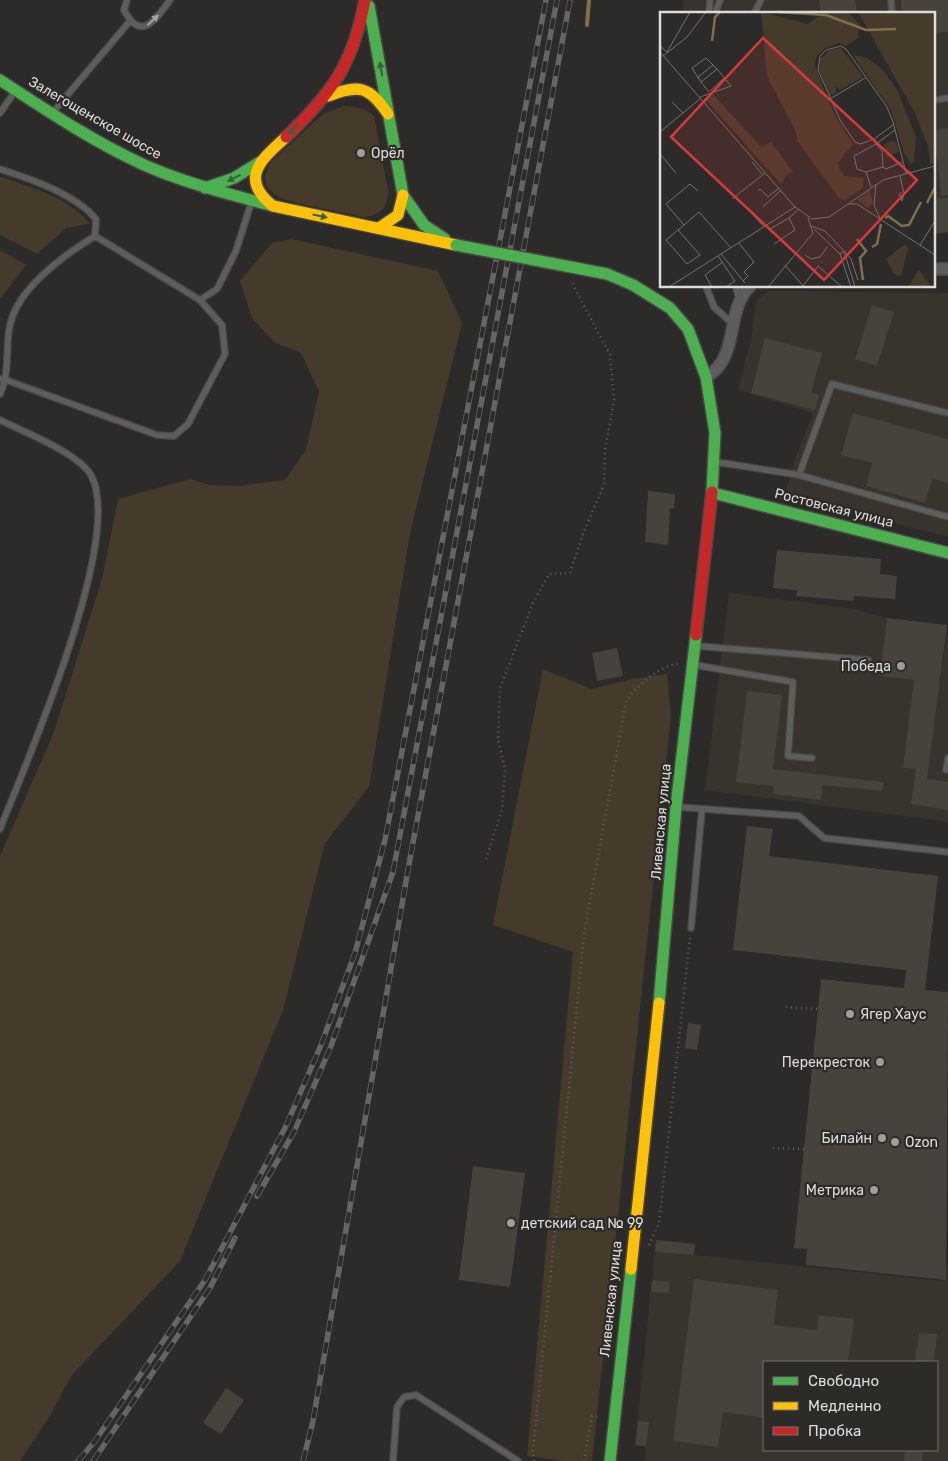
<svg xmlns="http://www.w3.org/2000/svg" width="948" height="1461" font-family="Rubik,sans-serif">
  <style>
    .built { fill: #38332d; fill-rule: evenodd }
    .green { fill: #463b2b }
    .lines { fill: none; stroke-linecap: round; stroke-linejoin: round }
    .stream { stroke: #826d4c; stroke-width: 4 }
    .building { fill: #47423c }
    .lane-casing { stroke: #494846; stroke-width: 8 }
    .street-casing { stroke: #494846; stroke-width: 14 }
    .fast-casing { stroke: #494846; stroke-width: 14 }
    .slow-casing { stroke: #494846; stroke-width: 14 }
    .jam-casing { stroke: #494846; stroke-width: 14 }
    .path { stroke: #646463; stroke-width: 2.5; stroke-dasharray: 1 4; stroke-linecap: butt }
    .lane { stroke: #5d5d5b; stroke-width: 5.5 }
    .street { stroke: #5d5d5b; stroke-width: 11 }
    .fast { stroke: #4caf50; stroke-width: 11 }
    .slow { stroke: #ffc107; stroke-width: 11 }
    .jam { stroke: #c62828; stroke-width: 11 }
    .rail-casing { stroke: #656564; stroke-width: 5.5 }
    .rail { stroke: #2d2b28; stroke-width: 4; stroke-dasharray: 11; stroke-linecap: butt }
    .fast-bridge-casing { stroke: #494846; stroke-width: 14; stroke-linecap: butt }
    .fast-bridge { stroke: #4caf50; stroke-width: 11 }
    .oneway { fill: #a3a3a1 }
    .oneway2 { fill: #396038 }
    .poi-dot { fill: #9f9e9c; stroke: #2d2b28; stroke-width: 2 }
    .labels { text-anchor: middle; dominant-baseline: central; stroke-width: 4.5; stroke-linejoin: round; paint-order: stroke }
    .street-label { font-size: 14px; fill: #dddcda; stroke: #2d2b28 }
    .poi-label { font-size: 14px; fill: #dddcda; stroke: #2d2b28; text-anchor: start }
    .inset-river { fill: none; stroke: #826d4c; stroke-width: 2.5 }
    .inset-road { fill: none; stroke: #737270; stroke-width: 1 }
    .view { fill: #d73a3a; fill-opacity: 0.15; stroke: #d73a3a; stroke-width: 2.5 }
    .inset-edge { fill: none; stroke: #dddcda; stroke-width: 2.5 }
  </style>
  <rect width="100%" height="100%" fill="#2c2b29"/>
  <g class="built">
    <path d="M683,0H948V232L934,234V14H682Z"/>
    <path d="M768,291L948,293V537L785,494L794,462L813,413L738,390L752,335L756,301Z"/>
    <path d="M729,593L851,608L887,618L881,676L940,683L948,625V822L705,790Z"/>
    <path d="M656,1240L695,1244L694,1255L943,1281L948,1265V1461H645L646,1447L635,1445ZM764,1362H937V1450H764Z"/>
  </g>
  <g class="green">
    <path d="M344,106C356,107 365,108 374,116L388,190C388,207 381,215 364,217C348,213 331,210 315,207C290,201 249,196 272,161L323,114Z"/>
    <path d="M0,177C31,187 70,198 90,224L66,228L37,254L0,235Z"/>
    <path d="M291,239L438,271L462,323L410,533L369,787L325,843L283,1010L180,1261L71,1376L52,1412L20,1461H0V856L54,732L102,579L118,499L190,479L209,485L239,486L285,480L306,450L319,391L301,353L274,342L252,318L240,281L272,243Z"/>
    <path d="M0,250L26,265L0,299Z"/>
    <path d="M543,669L591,689L633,679L667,674L671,715L592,1461H564L527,1456L573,952L493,925Z"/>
  </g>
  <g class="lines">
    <path class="stream" d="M587,25L589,0"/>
  </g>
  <g class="building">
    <path d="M819,0H855L857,14H821Z"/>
    <path d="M901,0H948V32L934,34V14H902Z"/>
    <path d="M948,128V195L941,196L934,130Z"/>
    <path d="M948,198V232L934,234V199Z"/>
    <path d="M872,305L894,312L877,366L855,359Z"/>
    <path d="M765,338L822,353L811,393L819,395L815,410L751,393Z"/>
    <path d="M853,413L948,439V483L932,479L925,503L866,486L872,463L841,455Z"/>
    <path d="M648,491L675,494L674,509L670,508L668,545L645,542Z"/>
    <path d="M777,550L881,559L880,574L897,576L895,599L854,596V601L796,596L797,590L773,588Z"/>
    <path d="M887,618L947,625L927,779L948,782V810L911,804L916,769L903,768L914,680L880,676Z"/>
    <path d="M617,648L623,676L597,681L592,653Z"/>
    <path d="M747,691L782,695L773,769L884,782L882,791L823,785L821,800L773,794L774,786L736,782Z"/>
    <path d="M747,826L773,829L769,856L938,876L925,990L948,992L946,1280L806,1265L807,1249L794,1248L821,979L904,988L906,970L733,950Z"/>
    <path d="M688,1023L701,1025L697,1050L685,1048Z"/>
    <path d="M473,1166L525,1173L510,1287L459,1280Z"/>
    <path d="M656,1240L695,1244L694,1255L655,1252Z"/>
    <path d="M694,1279L778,1290L774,1325L817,1330L818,1315L854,1319L848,1362H764V1418L723,1412L718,1447L673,1441Z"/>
    <path d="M652,1280L670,1282L669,1293L651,1292Z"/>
    <path d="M919,1333L937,1334L934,1362H915Z"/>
    <path d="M226,1388L244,1400L221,1434L203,1423Z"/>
    <path d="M638,1421L649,1422L646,1446L635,1445Z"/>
    <path d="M905,1450H923L922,1461H904Z"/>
  </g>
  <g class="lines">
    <defs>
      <g id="lane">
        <path d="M127,0L124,10C141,43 156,19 170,0"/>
        <path d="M891,0L892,14"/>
        <path d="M709,14L710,0"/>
        <path d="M715,14L720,0"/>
        <path d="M754,14L761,0"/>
        <path d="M934,100L948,98"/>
        <path d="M53,112L130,21"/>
        <path d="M0,113L16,90"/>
        <path d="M0,169C31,179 75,194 96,219L95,236"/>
        <path d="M706,286L714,307L734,325"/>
        <path d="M736,286L739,301"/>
        <path d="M200,300L217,289L236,251L251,203"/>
        <path d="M0,379L6,380L157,435L174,436L188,424L225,354L222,325L200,300L95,236C66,254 26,282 13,315C3,340 12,369 0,394"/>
        <path d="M0,420C24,432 81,454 92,477C123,541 27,761 0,829"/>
        <path d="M716,462L799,475L832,384L948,413"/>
        <path d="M799,475L948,517"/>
        <path d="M697,646L868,660"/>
        <path d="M695,665L793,682L788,756L812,758"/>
        <path d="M946,770L948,758"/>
        <path d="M678,807L799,816L824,838L948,852"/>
        <path d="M691,928L702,809"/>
        <path d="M393,1461L397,1407L404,1397L416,1395L518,1461"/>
      </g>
      <g id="street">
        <path d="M934,269H948"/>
        <path d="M706,377C741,357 724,312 750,286"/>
      </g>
      <g id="fast">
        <path d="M369,6L403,195L424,225L445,239"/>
        <path d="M0,80C46,110 92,141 142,164C184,183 229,194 273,206"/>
        <path d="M205,188L234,178L260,162"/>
        <path d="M566,266L607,274L633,285L670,308L688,329L706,377L715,433L712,492"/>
        <path d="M713,493L948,553"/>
        <path d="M659,1003L676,807L696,635"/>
        <path d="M610,1461L631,1269"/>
      </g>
      <g id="slow">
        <path d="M328,96C359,84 369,86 388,114"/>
        <path d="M286,137C262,159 238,178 273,206L456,245"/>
        <path d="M379,228L398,215L403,195"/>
        <path d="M631,1269L659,1003"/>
      </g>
      <g id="jam">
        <path d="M286,137C333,92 353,64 365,0"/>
        <path d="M696,635L712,492"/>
      </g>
    </defs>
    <use href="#lane" class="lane-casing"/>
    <use href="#street" class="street-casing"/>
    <use href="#fast" class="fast-casing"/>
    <use href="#slow" class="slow-casing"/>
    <use href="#jam" class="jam-casing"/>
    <g class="path">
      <path d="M486,859L502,810L505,769L498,739L500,688L533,603L549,574L570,573L584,531L604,485L605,450L614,400L610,355L571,281"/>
      <path d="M786,1007L818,1009"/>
      <path d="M773,1148L804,1149"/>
      <path d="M649,1245L659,1223L690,937"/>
      <path d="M534,1461L533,1452L584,934L626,702C635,687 661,664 679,664"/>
      <path d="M584,1461L592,1416L599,1417"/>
    </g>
    <use href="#lane" class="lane"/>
    <use href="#street" class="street"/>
    <use href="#fast" class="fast"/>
    <use href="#slow" class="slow"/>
    <use href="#jam" class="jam"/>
    <defs>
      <g id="rail">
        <path d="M257,1196L294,1132L331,1046L393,872L557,0"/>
        <path d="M78,1461L95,1441L205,1280L286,1126L321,1045L355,953L385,840L546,0"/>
        <path d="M93,1461L210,1288L235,1238"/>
        <path d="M303,1461L313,1421L409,864L570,0"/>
      </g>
    </defs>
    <use href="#rail" class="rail-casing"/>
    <use href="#rail" class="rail"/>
    <defs>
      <path id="fast-bridge" d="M456,245L566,266"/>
    </defs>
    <use href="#fast-bridge" class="fast-bridge-casing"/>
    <use href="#fast-bridge" class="fast-bridge"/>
  </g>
  <defs><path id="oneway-solid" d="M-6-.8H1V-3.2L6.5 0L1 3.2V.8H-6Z" transform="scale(1.25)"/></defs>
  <use class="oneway" href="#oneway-solid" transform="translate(153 20) rotate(-43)"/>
  <g class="oneway2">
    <use href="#oneway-solid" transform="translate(381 69) rotate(-100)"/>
    <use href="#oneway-solid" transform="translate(294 129) rotate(135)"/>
    <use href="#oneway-solid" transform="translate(234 178) rotate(153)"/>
    <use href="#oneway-solid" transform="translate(320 216) rotate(12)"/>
  </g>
  <g class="poi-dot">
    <circle cx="361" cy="153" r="5"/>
    <circle cx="901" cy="666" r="5"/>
    <circle cx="850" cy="1014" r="5"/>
    <circle cx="880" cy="1062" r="5"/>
    <circle cx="882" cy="1138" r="5"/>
    <circle cx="895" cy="1142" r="5"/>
    <circle cx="874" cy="1190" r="5"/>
    <circle cx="511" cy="1223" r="5"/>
  </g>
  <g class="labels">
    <g class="street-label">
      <text transform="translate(95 118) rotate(30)">Залегощенское шоссе</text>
      <text transform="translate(834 508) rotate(14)">Ростовская улица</text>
      <text transform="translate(661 822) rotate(-85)">Ливенская улица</text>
      <text transform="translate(611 1299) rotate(-84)">Ливенская улица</text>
    </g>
    <g class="poi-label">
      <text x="371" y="153">Орёл</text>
      <text x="891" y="666" text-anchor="end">Победа</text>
      <text x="860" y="1014">Ягер Хаус</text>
      <text x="870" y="1062" text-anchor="end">Перекресток</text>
      <text x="872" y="1138" text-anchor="end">Билайн</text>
      <text x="905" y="1142">Ozon</text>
      <text x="864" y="1190" text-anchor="end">Метрика</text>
      <text x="521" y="1223">детский сад № 99</text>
    </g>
  </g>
  <g transform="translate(660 12)">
    <rect width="275" height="275" fill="#2c2b29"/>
    <path d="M101,0L148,12L164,0H188L199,12L198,26L186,34L178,31L165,36L156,45L155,54L174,102L193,132L178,151L179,156L184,164L204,166L203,176L185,188L178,185L138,130L136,120L107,64ZM198,0H275V151L270,152L268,135L255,101ZM181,36L203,65L180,78L176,74V81L170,84L159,57L160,47L170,38ZM193,43L207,46L224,59L238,80L256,125L254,151H250L244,141L231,98ZM52,81L101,135L111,130L133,160L126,163L121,172L45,87ZM231,129L236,130L239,140L226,145L224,132ZM210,178L213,191L208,196L197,188ZM245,232L248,237L241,264L234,262L226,247ZM259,258L272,275H248Z" fill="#463b2b"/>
    <path class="inset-river" d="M118,0L166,3L206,18L236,17M52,29L55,5L60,0M267,191L275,175M225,206L228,204L242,214L249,213L261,190M197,227L206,239L200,246L203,268M212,235L217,232L221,212"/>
    <path class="inset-road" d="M0,34L7,40L30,0M0,40L135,195L152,207L169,205L223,168L275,154M3,44L27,25L46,0M37,66L53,53M41,70L32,56L46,46L57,57M50,79L64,66M40,85L71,74L57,57L41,70L49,80M170,87L205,66M12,90L23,101M235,118L216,132L194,144L197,157L206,160L223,155L222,139L216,132L214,127L200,132L195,130L180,108L158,58L160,44L166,38L181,34L186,37L227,95L233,110L246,161M0,120L41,86M214,127L233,113M0,142L16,161M92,150L103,163M223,155L226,157L242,150M206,160L211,175M240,164L244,182L242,189L239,182L242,180M216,172L214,193L220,206M98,179L100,177L108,185L119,176M72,187L105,161M83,192L104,215M188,192H197L275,243M103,195L121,178M24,213L6,192L30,172L38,179M151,214L165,219L184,239L195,275M154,217L180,242L191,275M18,218L40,243L27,252L6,228L24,213L39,200L71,236M108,218L129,206M79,231L94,250L84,260L88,264L83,269M114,232L135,218L129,206L138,198M260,233L275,209M61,242L85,271M180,242L184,239L191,247L198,268M145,243L151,247L160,245L167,235M58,244L75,269L66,275M125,253L144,275M143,274L158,254L182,275M9,275L135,195M52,275L45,263L63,250M108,275L153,221L148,206"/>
    <path class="view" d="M103,26L257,168L164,268L11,125Z"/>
    <rect width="275" height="275" class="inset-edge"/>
  </g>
  <rect x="763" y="1361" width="175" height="90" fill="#2d2b28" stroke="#73726f"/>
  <rect x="773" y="1377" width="25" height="8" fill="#4caf50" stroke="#73726f"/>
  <text x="808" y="1386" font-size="15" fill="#dddcda">Свободно</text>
  <rect x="773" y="1402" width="25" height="8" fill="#ffc107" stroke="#73726f"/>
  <text x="808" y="1411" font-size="15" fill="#dddcda">Медленно</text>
  <rect x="773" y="1427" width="25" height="8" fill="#c62828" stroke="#73726f"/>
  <text x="808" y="1436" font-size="15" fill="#dddcda">Пробка</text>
</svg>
